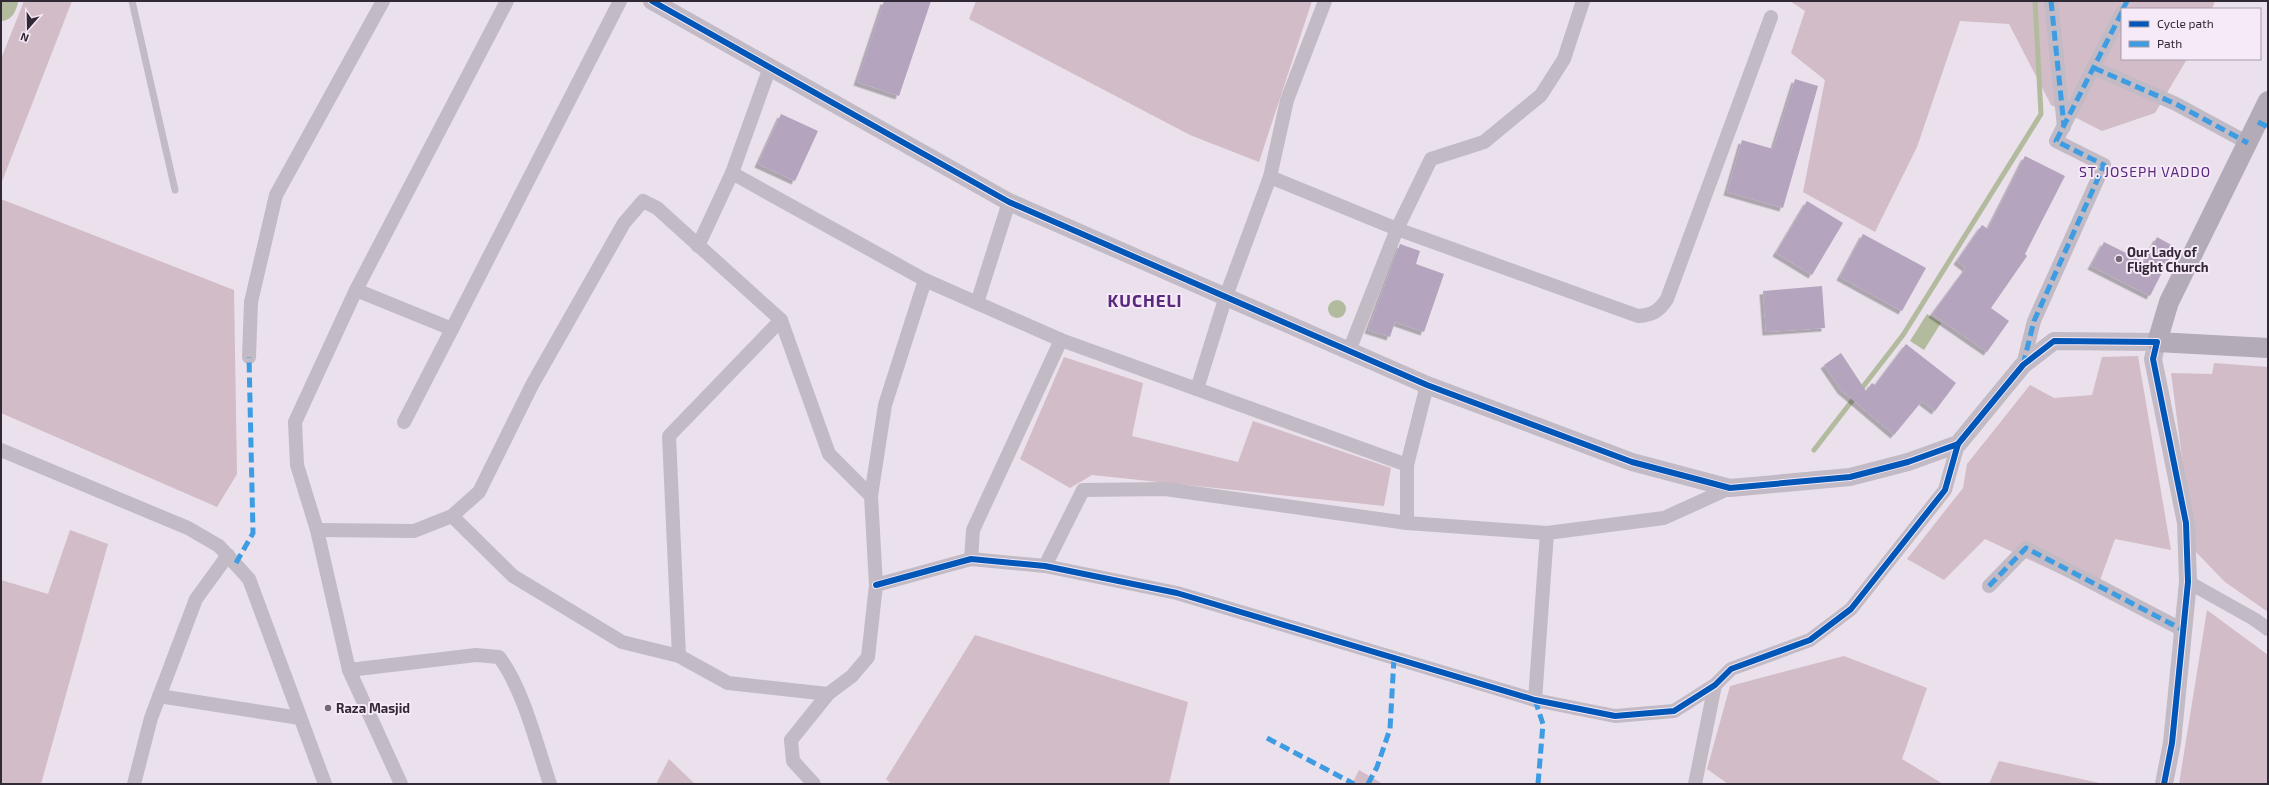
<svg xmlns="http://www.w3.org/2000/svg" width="2269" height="785" font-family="'Exo 2',sans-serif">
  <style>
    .green { fill: #d2bcc7 }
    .water { fill: #b3bb9f }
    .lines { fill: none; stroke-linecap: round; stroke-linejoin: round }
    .stream { stroke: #b3bb9f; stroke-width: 5 }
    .river { stroke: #b3bb9f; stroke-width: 30 }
    .building { fill: #b4a4be; filter: url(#shadow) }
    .service { stroke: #c2bac5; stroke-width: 7 }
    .minor { stroke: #c2bac5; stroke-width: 14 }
    .tertiary { stroke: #c2bac5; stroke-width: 18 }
    .secondary { stroke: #b3abb5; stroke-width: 20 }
    .quiet { stroke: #3e9ce2; stroke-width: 5; stroke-dasharray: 10 5; stroke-linecap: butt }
    .cycleway-casing { stroke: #f6e9f8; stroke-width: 8 }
    .cycleway { stroke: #0057b8; stroke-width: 6 }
    .poi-dot { fill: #726975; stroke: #f6e9f8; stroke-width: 1.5 }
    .labels { text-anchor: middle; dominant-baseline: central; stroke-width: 4; stroke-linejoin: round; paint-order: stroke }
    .poi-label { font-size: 13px; font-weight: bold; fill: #312935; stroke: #f6e9f8; text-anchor: start }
    .neighbourhood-label { font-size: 14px; letter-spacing: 1px; fill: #58297d; stroke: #f6e9f8 }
    .district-label { font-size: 17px; font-weight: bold; letter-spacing: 1px; fill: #58297d; stroke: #f6e9f8 }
  </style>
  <defs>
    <filter id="shadow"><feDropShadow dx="-3.5" dy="3.5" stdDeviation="0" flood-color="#0004"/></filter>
  </defs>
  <rect width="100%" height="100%" fill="#eae1ec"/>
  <g class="green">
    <path d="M24,1H72L1,184V59Z"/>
    <path d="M976,1H1312L1259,162L1190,135L969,19Z"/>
    <path d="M1790,1H2215L2212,9H2122V59H2187L2155,113L2102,131L2051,105L2009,24L1960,21L1917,147L1875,232L1803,192L1825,80L1791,53L1805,11Z"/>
    <path d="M1,199L234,290L237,474L217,507L1,413Z"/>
    <path d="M2138,356L2171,550L2115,539L2096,591L1985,539L1944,580L1907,559L1963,488L1967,464L2030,385L2054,398L2092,395L2102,357Z"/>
    <path d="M1064,357L1143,383L1132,436L1238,462L1253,421L1391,468L1384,506L1092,475L1070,488L1020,459Z"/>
    <path d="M2214,363L2268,367V612L2225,582L2194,550L2171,373L2212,374Z"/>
    <path d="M70,530L108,544L41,784H1V580L48,594Z"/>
    <path d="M2207,610L2268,655V784H2179Z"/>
    <path d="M975,635L1188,702L1169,784H891L886,779Z"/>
    <path d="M1844,656L1927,688L1902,759L1943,784H1728L1707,769L1730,686Z"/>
    <path d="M669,759L695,784H656Z"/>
    <path d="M1999,761L2104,784H1989Z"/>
    <path d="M1359,770L1383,784H1352Z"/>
  </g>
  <g class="water">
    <circle cx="1337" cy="309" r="9"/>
    <path d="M1927,314L1941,323L1924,350L1910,341Z"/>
  </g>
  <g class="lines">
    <path class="stream" d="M1814,450L1903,335L2041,114L2035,1"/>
    <path class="river" d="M1,6L3,1"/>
  </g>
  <g class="building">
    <path d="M884,1H931L899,96L857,82Z"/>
    <path d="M1795,79L1818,86L1783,208L1727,192L1742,140L1773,149Z"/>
    <path d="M781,114L818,131L795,181L758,164Z"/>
    <path d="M2025,156L2065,176L2025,254L2027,256L1991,308L2009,321L1987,352L1932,314L1966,268L1957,261L1982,225L1988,229Z"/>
    <path d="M1807,201L1843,223L1812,275L1776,253Z"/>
    <path d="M1863,234L1926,268L1902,311L1840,277Z"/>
    <path d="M2157,237L2175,247L2150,296L2091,266L2104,242L2144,262Z"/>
    <path d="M1400,244L1420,251L1416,264L1444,274L1424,332L1395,322L1390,337L1368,330Z"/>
    <path d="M1822,286L1825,328L1766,332L1763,291Z"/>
    <path d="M1906,344L1956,383L1935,411L1922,401L1894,435L1841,390L1824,365L1841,353L1866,391L1872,383L1875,385Z"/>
  </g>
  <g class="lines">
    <path class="service" d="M132,1L175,190"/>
    <g class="minor">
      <path d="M2051,1L2064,127"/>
      <path d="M2094,68L2176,104L2248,143"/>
      <path d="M732,173L925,280L1061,340L1407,465"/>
      <path d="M1270,177L1397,229L1638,316C1653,315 1659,311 1667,299L1771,17"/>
      <path d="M698,246L732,173L770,67"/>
      <path d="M356,290L452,329L620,1"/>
      <path d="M977,303L1009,202"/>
      <path d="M1349,351L1397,229L1431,159L1484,142L1541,95L1564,59L1583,1"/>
      <path d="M249,357L251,302L276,195L383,1"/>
      <path d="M2023,365L2034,321L2104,165L2056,141L2122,12"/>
      <path d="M1197,389L1226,296L1270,177L1287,100L1325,1"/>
      <path d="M404,422L452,329"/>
      <path d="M1,450L188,528L219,546L249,579L325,784"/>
      <path d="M452,516L513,576L622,642L679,656L728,683L828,694"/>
      <path d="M1407,523V465L1427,385"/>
      <path d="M317,530L414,531L452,516L479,492L532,385L624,223L643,201L657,208L781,320L829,454L871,496"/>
      <path d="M971,559L973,530L1061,340"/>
      <path d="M1045,566L1083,490L1165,489L1407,523L1547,533L1664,518L1730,488"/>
      <path d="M2188,582L2254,619L2268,629"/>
      <path d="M876,585L971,559L1045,566L1177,593L1535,700L1615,716L1674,711L1715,685L1731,669L1810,640L1851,609L1945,490L1958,444"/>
      <path d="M1989,586L2026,548L2183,630"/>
      <path d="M679,656L669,436L781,320"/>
      <path d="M349,670L476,655L499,657C523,688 537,746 550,784"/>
      <path d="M159,696L300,718"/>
      <path d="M1535,700L1547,533"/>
      <path d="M134,784L151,718L196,599L228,555"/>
      <path d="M401,784L349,670L317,530L297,465L295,422L356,290L507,1"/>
      <path d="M814,784L793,761L791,740L828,694L852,676L868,657L876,585L871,496L885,405L925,280"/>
      <path d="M1695,784L1715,685"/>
    </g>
    <path class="tertiary" d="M652,1L1009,202L1427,385L1632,462L1730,488L1850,477L1908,462L1958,444L2023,365L2054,341L2157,342L2153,359L2186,523L2188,582L2172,743L2164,784"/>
    <path class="secondary" d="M2268,101L2169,302L2157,342L2268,348"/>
    <g class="quiet">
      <path d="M2051,1L2064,126"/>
      <path d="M2123,9L2127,1"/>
      <path d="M2094,68L2176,104L2248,143"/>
      <path d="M2258,122L2268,127"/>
      <path d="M2023,365L2034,321L2104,165L2056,141L2122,12"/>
      <path d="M236,563L253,533L249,357"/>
      <path d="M1989,586L2026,548L2183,630"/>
      <path d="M1535,700L1543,724L1538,784"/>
      <path d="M1267,738L1354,784"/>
      <path d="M1368,784L1377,767L1390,729L1394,658"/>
    </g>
    <defs>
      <g id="cycleway">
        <path d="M652,1L1009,202L1427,385L1632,462L1730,488L1850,477L1908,462L1958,444L2023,365L2054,341L2157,342L2153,359L2186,523L2188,582L2172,743L2164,784"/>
        <path d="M876,585L971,559L1045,566L1177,593L1535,700L1615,716L1674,711L1715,685L1731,669L1810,640L1851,609L1945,490L1958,444"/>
      </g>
    </defs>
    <use href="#cycleway" class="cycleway-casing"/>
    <use href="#cycleway" class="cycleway"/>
  </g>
  <g class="poi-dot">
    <circle cx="2119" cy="259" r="4"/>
    <circle cx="328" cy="708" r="4"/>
  </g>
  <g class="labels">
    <g class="poi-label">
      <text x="2127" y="252">Our Lady of<tspan x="2127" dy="15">Flight Church</tspan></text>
      <text x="336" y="708">Raza Masjid</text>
    </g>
    <g class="neighbourhood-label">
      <text x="2145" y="171">ST. JOSEPH VADDO</text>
    </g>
    <g class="district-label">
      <text x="1145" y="300">KUCHELI</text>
    </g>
  </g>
  <rect width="2269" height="785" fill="none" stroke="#312935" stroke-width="4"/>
  <rect x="2121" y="8" width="140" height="52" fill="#f6e9f8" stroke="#a79caa"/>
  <rect x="2129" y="21" width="20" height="6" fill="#0057b8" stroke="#a79caa"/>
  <text x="2157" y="28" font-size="12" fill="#312935">Cycle path</text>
  <rect x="2129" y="41" width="20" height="6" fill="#3e9ce2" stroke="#a79caa"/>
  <text x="2157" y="48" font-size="12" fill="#312935">Path</text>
  <g transform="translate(28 28) rotate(200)" stroke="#f6e9f8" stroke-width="3" paint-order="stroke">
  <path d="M0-3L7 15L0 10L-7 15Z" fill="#312935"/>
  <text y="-6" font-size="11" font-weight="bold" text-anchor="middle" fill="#312935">N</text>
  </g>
</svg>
